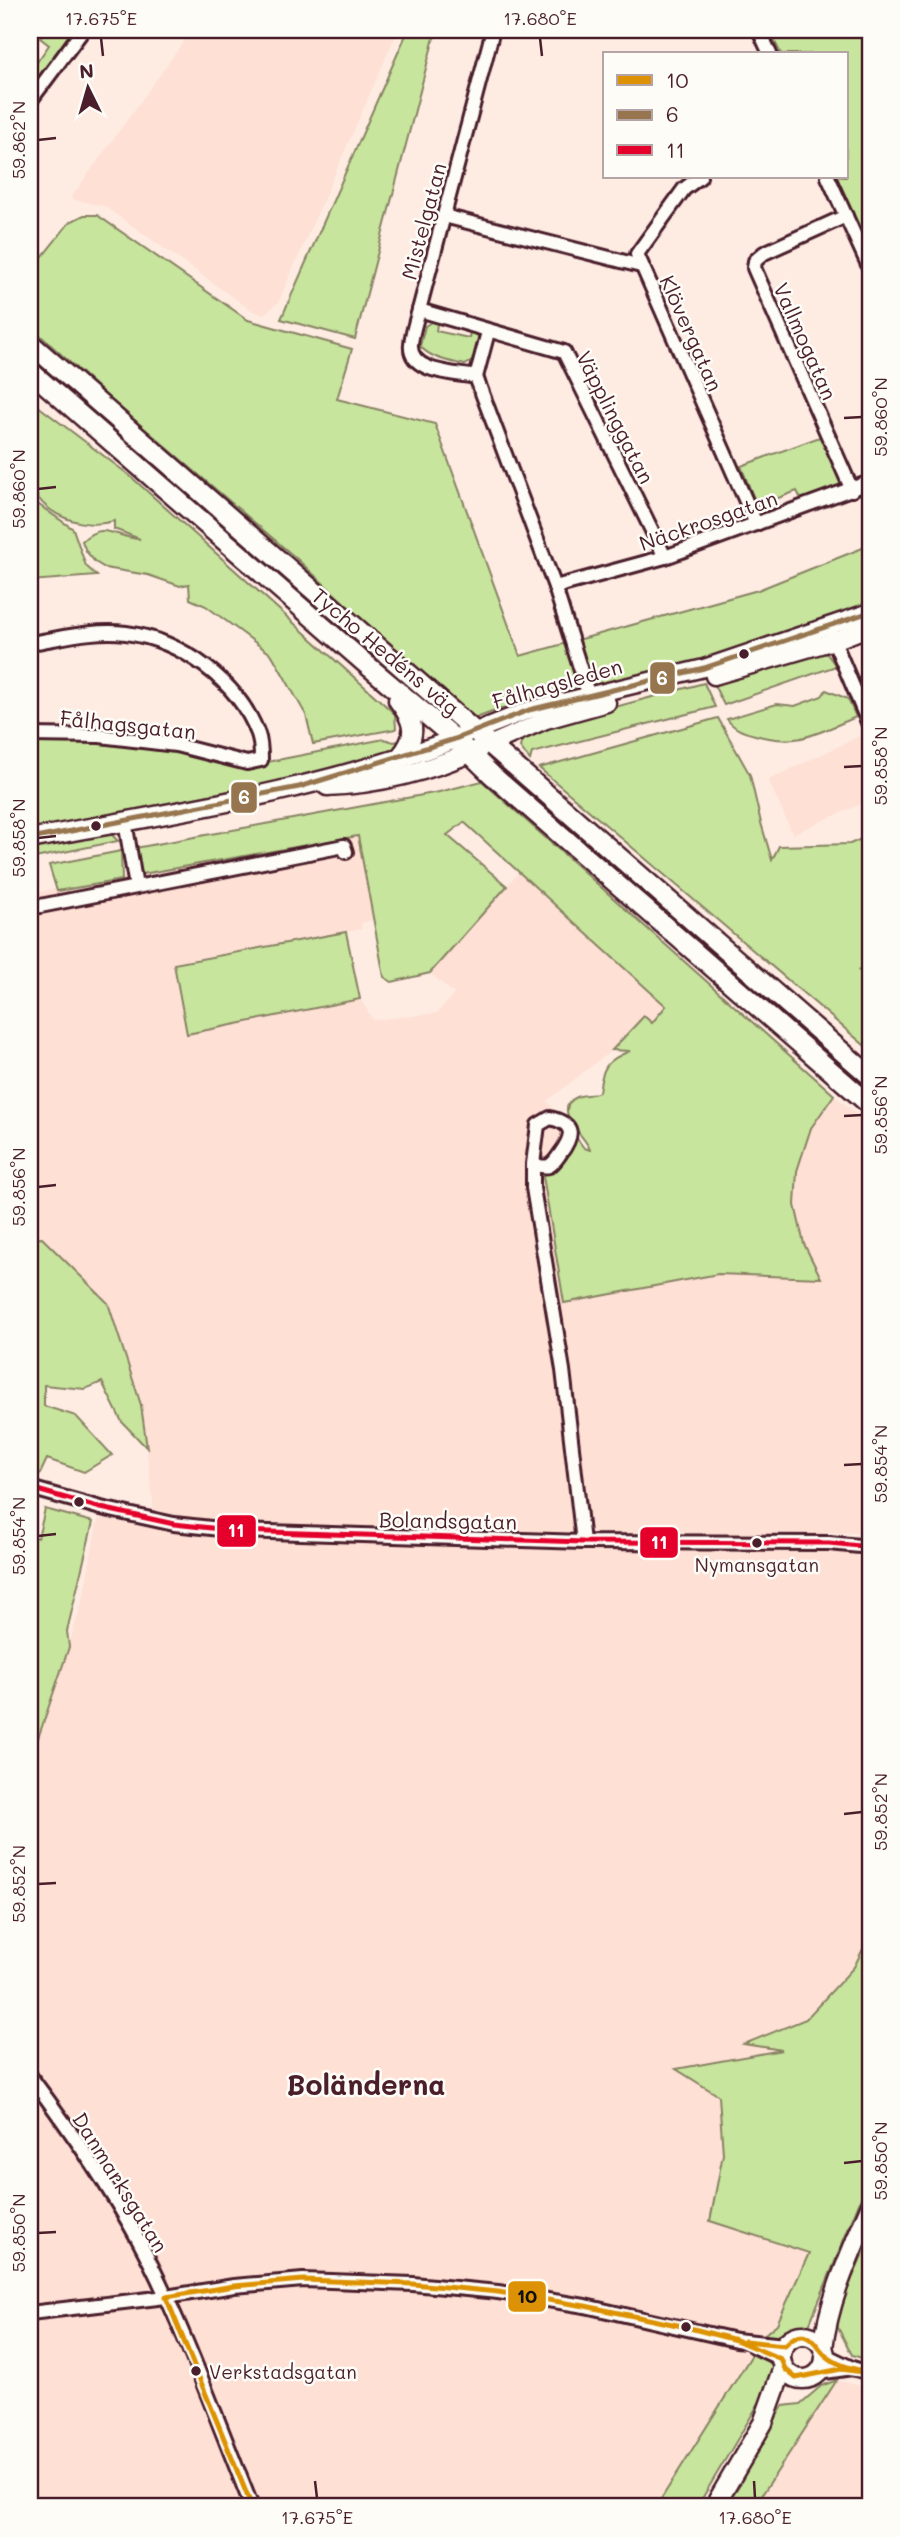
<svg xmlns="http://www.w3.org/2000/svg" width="900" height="2537" font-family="Mali,sans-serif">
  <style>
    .built { fill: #fee0d5 }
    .green { fill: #c7e59d; stroke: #888264; stroke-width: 2 }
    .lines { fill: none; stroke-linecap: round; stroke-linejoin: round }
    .minor-casing { stroke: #4a1f2b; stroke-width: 18 }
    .tertiary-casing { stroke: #4a1f2b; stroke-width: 21 }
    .secondary-casing { stroke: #4a1f2b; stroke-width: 23 }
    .minor { stroke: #fdfcf7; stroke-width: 12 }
    .tertiary { stroke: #fdfcf7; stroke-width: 16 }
    .secondary { stroke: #fdfcf7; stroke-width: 18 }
    .bus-1-casing { stroke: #fdfcf7; stroke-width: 10 }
    .bus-2-casing { stroke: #fdfcf7; stroke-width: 10 }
    .bus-3-casing { stroke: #fdfcf7; stroke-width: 10 }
    .bus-1 { stroke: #dd9206; stroke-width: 5 }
    .bus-2 { stroke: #97764f; stroke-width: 5 }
    .bus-3 { stroke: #e4002b; stroke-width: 5 }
    .ticks { fill: none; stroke: #4a1f2b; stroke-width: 2.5 }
    .bus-dot { fill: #4a1f2b; stroke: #fdfcf7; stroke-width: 2.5 }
    .labels { text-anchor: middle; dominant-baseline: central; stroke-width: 5; stroke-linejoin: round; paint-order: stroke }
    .bus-label { font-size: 19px; fill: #4a1f2b; stroke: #fdfcf7 }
    .street-label { font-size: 21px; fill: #4a1f2b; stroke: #fdfcf7 }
    .district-label { font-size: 28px; font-weight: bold; fill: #4a1f2b; stroke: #fdfcf7 }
    .line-badge { stroke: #fdfcf7; stroke-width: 2.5 }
    .badge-label { font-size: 19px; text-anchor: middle; font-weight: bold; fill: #fff }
    .pale-badge-label { font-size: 19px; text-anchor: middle; font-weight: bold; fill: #111 }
    .neatline { fill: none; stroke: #4a1f2b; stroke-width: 2.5 }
    .ticks-label { font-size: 18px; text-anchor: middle; fill: #4a1f2b }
  </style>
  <rect width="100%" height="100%" fill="#feece3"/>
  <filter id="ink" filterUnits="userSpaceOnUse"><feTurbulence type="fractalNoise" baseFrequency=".0143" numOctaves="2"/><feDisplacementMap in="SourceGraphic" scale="14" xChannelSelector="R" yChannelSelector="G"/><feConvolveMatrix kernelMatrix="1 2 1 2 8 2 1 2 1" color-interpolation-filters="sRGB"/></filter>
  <g filter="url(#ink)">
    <g class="built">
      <path d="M192,30H398L278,303L263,315L251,310L104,206L70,199Z"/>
      <path d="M870,731V800L793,834L768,780Z"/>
      <path d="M358,836L374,920L361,923L362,929L174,964L187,1033L360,999L373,1020L437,1013L454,994L430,973L519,872L666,1006L652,1023L643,1016L612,1050L547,1101L575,1136L564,1303L718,1274L820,1277L804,1244L795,1205L797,1171L811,1128L834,1095L870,1125V1534L826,1532L870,1566V2061L677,2070L719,2096L723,2154L710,2221L809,2252L777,2324L765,2334L656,2507H30V1769L83,1599L98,1519L101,1518L156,1529L141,1405L42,1238L30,1239V893Z"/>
      <path d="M837,2380L870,2389V2507H754Z"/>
    </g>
    <g class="green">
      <path d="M46,30H72L30,91V72L49,45L40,38Z"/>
      <path d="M408,30H436L355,339L281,319Z"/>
      <path d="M769,30H870V250L836,177H846V54H781Z"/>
      <path d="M84,215H97L248,320L352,349L337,399L435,424L520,656L758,590L870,545V605L703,661L611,684L528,699L476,718L461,710L438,690L297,559L109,398L30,326V272L70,222Z"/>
      <path d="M431,322L437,324L436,331L469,338L470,331L477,334L479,340L474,360L465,365C449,361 431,359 420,346L425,326Z"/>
      <path d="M30,400L129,475L395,714L396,729L313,744L306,715L272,655L206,606L190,599L189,584L180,586L148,575L105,568L95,562L86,551L82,541C103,520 116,538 140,539L114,529V521C83,530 40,516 30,481C26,464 30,419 30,400Z"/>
      <path d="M825,435L847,485L802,501L797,491L757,506L741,466Z"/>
      <path d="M30,493L35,502L73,529L86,566L97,576L30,581Z"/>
      <path d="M819,653L827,654L836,666L724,705L714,685Z"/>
      <path d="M704,683L715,707L532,753L530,760L520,747L523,737L556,723Z"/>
      <path d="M826,690L848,699L856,717C817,733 799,747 755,735C743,732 734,729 727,719L777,704L795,706L822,696Z"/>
      <path d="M718,718L750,775L761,823L772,860L779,846L850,844L870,835V968L865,965L858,970L870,978V1050L539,768Z"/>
      <path d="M30,735L100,736L262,763L384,739L394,742L403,740L397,750L307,776L30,830Z"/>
      <path d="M482,781L834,1095L811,1128L797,1171L795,1205L804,1244L821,1278L718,1274L564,1303L543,1176L575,1136L584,1148L590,1150C588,1138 549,1110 577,1097C584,1094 592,1096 599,1092C602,1068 606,1060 630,1051L612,1050L644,1016L652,1023L666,1006L464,822L447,835L507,886L430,973L392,982L384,977L358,836L142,874L135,848L439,792Z"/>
      <path d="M110,833L118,841L30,859V848Z"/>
      <path d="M121,851L122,880L57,891L49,865Z"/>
      <path d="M346,932L360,999L187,1034L174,964Z"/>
      <path d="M42,1238L108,1303L141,1405L147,1448L122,1422L102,1382L85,1389L44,1385V1406L76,1416L112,1455L84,1472L47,1459L39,1476L30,1473V1239Z"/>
      <path d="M45,1509L93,1522L67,1631L69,1647L30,1762V1536L38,1538Z"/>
      <path d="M870,1935V2169L865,2188L809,2325L774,2342L771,2383L697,2507H656L765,2334L777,2324L809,2253L710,2221L723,2154L719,2096L676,2069L782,2050L744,2044L806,2019L854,1967Z"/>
      <path d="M870,2237V2349L868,2360L852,2355L834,2320Z"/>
      <path d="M837,2380L754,2507H723L783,2406L800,2404L821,2386Z"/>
    </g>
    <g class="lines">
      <defs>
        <g id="minor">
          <path d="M493,30L419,310C416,321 412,333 411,344C408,373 456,373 476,377L555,587L591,703"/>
          <path d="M759,30L770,54"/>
          <path d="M30,101L83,30"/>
          <path d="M700,177L684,189L637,254L756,524"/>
          <path d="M828,177L870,269"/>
          <path d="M444,216L641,266"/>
          <path d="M846,216L764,253L755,261L754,268L852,490"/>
          <path d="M419,310L564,352L665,557"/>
          <path d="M476,377L488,332"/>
          <path d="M555,587L665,557L870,482"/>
          <path d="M831,634L870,727"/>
          <path d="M30,643C62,638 94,629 126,633C181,640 238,681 258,734C261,742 261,752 261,760L247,763L176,745L100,736L30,735"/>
          <path d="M30,712L34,734"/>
          <path d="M125,821L136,887"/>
          <path d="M30,908L344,846L346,852"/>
          <path d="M533,1164C538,1165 543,1168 549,1166C554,1163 557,1158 560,1154C574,1135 575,1124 550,1118L538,1125L533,1164V1188L563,1370L583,1542"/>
          <path d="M30,1488L101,1508L174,1524L239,1531L583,1542L829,1543L870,1547"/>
          <path d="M30,2076C69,2128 108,2184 139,2241C184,2326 216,2418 252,2507"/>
          <path d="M30,2313L166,2297L234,2286L303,2280L413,2284L498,2292L585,2306L736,2340L785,2345"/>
          <path d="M753,2346L781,2359"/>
          <path d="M825,2355L852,2368L870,2373"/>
          <path d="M818,2373L852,2368"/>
        </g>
        <g id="tertiary">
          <path d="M714,676L834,641L870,627"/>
          <path d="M476,731L529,710L704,668L870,612"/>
          <path d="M491,744L546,720L607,703"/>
        </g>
        <g id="secondary">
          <path d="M30,343L870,1076"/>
          <path d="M30,371L367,665L455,739L492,775L870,1105"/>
          <path d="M398,700C414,721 419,735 400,757"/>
          <path d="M327,786C379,784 432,770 479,749"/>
          <path d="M30,839C175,812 324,790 463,736"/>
          <circle cx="803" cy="2357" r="22"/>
          <path d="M823,2348C829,2298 851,2253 870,2207"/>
          <path d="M714,2507L763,2423L783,2367"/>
        </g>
      </defs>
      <use href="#minor" class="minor-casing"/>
      <use href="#tertiary" class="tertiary-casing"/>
      <use href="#secondary" class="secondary-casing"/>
      <use href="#minor" class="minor"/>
      <use href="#tertiary" class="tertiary"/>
      <use href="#secondary" class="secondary"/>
      <defs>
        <g id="bus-1">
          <path d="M166,2297L234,2286L303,2280L413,2284L498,2292L585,2306L682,2326L736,2340L781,2359L785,2369L796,2378L841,2369L870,2373"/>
          <path d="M166,2297L252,2507"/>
          <path d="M745,2341L785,2345C810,2320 815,2349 829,2358C840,2366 854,2369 867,2372"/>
        </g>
        <path id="bus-2" d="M30,839L299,787L455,739L529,710L704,668L870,612"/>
        <path id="bus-3" d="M30,1488L101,1508L174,1524L239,1531L583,1542L829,1543L870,1547"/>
      </defs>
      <use href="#bus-1" class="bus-1-casing"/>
      <use href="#bus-2" class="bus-2-casing"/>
      <use href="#bus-3" class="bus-3-casing"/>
      <use href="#bus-1" class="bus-1"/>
      <use href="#bus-2" class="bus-2"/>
      <use href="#bus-3" class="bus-3"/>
    </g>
  </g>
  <path class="ticks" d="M101,38L103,56M540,38L542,56M38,140L56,138M844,418L862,417M38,489L56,487M844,767L862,766M38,838L56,836M844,1116L862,1115M38,1187L56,1185M844,1465L862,1464M38,1536L56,1534M844,1814L862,1812M38,1884L56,1883M844,2163L862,2161M38,2233L56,2232M315,2481L317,2498M754,2481L755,2498"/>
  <g class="bus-dot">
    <circle cx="744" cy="654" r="6"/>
    <circle cx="96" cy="826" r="6"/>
    <circle cx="79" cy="1502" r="6"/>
    <circle cx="757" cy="1543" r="6"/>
    <circle cx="686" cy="2327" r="6"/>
    <circle cx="196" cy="2371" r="6"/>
  </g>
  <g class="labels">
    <g class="bus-label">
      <text x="757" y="1564">Nymansgatan</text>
      <text x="209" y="2371" text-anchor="start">Verkstadsgatan</text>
    </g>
    <g class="street-label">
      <text transform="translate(423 221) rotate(-75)">Mistelgatan</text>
      <text transform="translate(692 333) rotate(66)">Klövergatan</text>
      <text transform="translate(806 341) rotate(66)">Vallmogatan</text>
      <text transform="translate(616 417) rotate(63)">Väpplinggatan</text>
      <text transform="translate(708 520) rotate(-19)">Näckrosgatan</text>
      <text transform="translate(386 651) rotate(40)">Tycho Hedéns väg</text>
      <text transform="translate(557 683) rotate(-16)">Fålhagsleden</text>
      <text transform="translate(128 724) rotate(6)">Fålhagsgatan</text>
      <text transform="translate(448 1520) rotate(1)">Bolandsgatan</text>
      <text transform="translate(121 2182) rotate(58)">Danmarksgatan</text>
    </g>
    <g class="district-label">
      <text x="366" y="2084">Boländerna</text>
    </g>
  </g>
  <g class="line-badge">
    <rect x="649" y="661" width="27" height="34" rx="7" fill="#97764f"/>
    <rect x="230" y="781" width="28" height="33" rx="7" fill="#97764f"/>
    <rect x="216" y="1514" width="41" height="34" rx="7" fill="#e4002b"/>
    <rect x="639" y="1526" width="40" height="33" rx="7" fill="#e4002b"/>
    <rect x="507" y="2280" width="40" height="33" rx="7" fill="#dd9206"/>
  </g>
  <g class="badge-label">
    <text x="662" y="685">6</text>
    <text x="244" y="804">6</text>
    <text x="236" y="1537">11</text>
    <text x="659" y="1549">11</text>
  </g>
  <g class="pale-badge-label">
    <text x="527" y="2303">10</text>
  </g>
  <rect width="900" height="2537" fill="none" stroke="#fdfcf7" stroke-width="77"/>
  <rect x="603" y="52" width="245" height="126" fill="#fdfcf7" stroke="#b5a4a5" stroke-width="2"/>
  <rect x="617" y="75" width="35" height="10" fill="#dd9206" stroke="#b5a4a5" stroke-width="2"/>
  <text x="666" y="88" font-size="21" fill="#4a1f2b">10</text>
  <rect x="617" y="110" width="35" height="10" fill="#97764f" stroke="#b5a4a5" stroke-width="2"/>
  <text x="666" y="122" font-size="21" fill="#4a1f2b">6</text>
  <rect x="617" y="145" width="35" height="10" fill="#e4002b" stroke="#b5a4a5" stroke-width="2"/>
  <text x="666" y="158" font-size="21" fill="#4a1f2b">11</text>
  <g transform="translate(88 88) rotate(355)" stroke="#fdfcf7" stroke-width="5" paint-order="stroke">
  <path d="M0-5L12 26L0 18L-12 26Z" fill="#4a1f2b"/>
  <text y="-10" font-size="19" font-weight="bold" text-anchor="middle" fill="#4a1f2b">N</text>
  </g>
  <rect x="38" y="38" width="824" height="2460" class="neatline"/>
  <g class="ticks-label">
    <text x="101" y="25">17.675°E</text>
    <text x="540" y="25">17.680°E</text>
    <text transform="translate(19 140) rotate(-90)" y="6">59.862°N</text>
    <text transform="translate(881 417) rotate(-90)" y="6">59.860°N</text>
    <text transform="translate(19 489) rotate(-90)" y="6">59.860°N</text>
    <text transform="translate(881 766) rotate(-90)" y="6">59.858°N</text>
    <text transform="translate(19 838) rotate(-90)" y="6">59.858°N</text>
    <text transform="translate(881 1115) rotate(-90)" y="6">59.856°N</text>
    <text transform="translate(19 1187) rotate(-90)" y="6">59.856°N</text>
    <text transform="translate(881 1464) rotate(-90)" y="6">59.854°N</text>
    <text transform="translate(19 1536) rotate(-90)" y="6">59.854°N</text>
    <text transform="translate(881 1812) rotate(-90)" y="6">59.852°N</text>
    <text transform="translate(19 1884) rotate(-90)" y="6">59.852°N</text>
    <text transform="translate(881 2161) rotate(-90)" y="6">59.850°N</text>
    <text transform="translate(19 2233) rotate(-90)" y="6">59.850°N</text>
    <text x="317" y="2524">17.675°E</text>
    <text x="755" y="2524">17.680°E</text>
  </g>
</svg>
